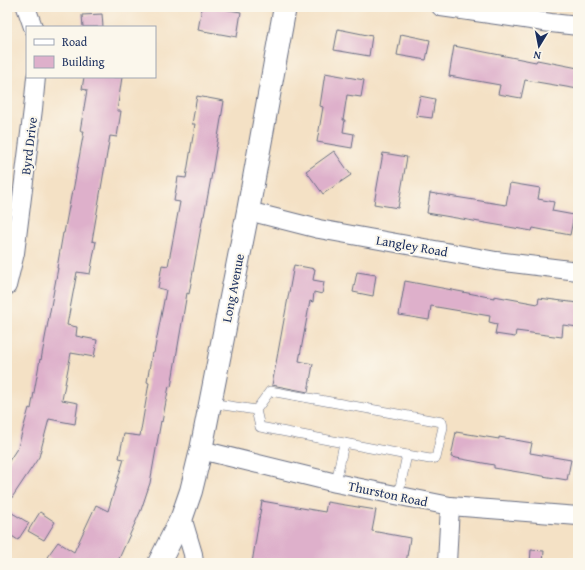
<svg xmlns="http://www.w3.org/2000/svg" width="585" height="570" font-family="'Gentium Book Plus',serif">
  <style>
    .building { fill: #deb0cb }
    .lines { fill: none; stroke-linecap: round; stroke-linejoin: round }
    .service-casing { stroke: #676d82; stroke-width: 10 }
    .minor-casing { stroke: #676d82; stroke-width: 20 }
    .tertiary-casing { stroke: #676d82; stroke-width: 24 }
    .service { stroke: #fff; stroke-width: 9 }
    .minor { stroke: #fff; stroke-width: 18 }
    .tertiary { stroke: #fff; stroke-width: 22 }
    .labels { text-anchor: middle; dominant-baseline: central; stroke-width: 4; stroke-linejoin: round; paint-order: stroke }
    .street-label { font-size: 13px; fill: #1b2f5e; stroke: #fbf7ec }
  </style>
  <rect width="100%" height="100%" fill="#fbf7ec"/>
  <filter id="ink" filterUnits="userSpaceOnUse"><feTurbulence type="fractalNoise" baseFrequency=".025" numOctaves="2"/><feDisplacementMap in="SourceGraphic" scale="8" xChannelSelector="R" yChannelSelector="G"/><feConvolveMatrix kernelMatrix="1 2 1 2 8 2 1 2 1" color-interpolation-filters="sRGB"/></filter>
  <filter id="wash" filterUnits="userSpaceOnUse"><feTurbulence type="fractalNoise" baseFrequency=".012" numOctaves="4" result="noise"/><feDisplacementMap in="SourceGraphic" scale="16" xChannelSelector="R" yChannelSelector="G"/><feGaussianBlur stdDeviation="0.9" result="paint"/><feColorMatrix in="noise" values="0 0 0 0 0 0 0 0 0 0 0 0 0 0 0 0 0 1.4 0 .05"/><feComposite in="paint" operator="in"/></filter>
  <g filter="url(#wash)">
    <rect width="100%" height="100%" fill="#f4e1c5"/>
    <g id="blocks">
      <g class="building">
        <path d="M202,7H211L241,12L237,37L198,30Z"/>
        <path d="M102,14L103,27H83L82,15Z"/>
        <path d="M338,29L372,36L369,56L334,50Z"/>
        <path d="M401,34L430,40L426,60L397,55Z"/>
        <path d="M454,46L536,62L537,60L578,68V89L525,80L521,98L498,94L500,85L449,76Z"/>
        <path d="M325,73L364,80L361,97L347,95L343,120H345L343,132L354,134L352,148L317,142L323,107L320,106Z"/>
        <path d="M84,77H122L117,111H121L117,137L110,136L92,241L96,242L90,274L77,272L67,325L77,327L76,336L97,340L94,357L71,353L62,400L78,403L75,424L49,419L39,457L7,505V464L18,447L29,408L31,409L40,359L41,360L48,322L58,268H57L63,233H64L72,191H73L84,131H80L87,90L82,89Z"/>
        <path d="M197,96L224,101L212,173L204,216H203L189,294L187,293L171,387L169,386L162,422L161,421L150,483L141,510L117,563H56L47,557L58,542L74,552L96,505L108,511L124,459L119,458L124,434L140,436L149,383L147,382L152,353H154L166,290L158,288L162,265L168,266L180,202L174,201L178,177L186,178L195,124H192Z"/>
        <path d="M420,96L435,99L432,118L416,116Z"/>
        <path d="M334,151L351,175L323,194L306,171Z"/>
        <path d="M383,153L407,157L398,208L374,204Z"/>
        <path d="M510,183L540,188L538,199L554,202L552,211L574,215L570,235L533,228L532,231L427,213L430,193L506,205Z"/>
        <path d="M294,265L315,269L313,280L324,282L322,294L314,292L313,302L310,301L299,361L313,364L308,392L272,385Z"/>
        <path d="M357,272L376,275L373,296L353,292Z"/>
        <path d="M405,281L494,298V296L538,304L539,298L578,303V327L563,325L562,337L516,331L515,337L495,334L497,324L489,322L490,316L431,306L429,320L399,315Z"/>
        <path d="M456,432L499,439V437L532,443L530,453L571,460L567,480L494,468V465L451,457Z"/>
        <path d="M262,501L325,512L327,502L376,510L372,531L410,538L406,563H252Z"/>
        <path d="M7,510L29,523L18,540L7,533Z"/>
        <path d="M40,512L55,522L44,540L28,531Z"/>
        <path d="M531,550L544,551L543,563H530Z"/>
      </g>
    </g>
  </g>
  <g filter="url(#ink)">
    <use href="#blocks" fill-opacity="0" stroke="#676d82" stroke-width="1"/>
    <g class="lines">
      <defs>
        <g id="service">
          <path d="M270,391L442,422L443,427L436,458L430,459L407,455L260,427L256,410Z"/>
          <path d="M210,403L256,410"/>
          <path d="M336,483L344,443"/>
          <path d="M398,496L407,455"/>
        </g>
        <g id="minor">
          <path d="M26,7L33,27"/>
          <path d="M441,7L551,23L578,26"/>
          <path d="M248,211L319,229L496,261L578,271"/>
          <path d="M7,286L15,253L33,109L36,77"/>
          <path d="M201,450L336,483L450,506L578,516"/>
          <path d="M182,517L193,554L194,563"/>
          <path d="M447,563L450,506"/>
        </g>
        <path id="tertiary" d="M159,563L182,517L191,491L201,450L248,211L285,7"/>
      </defs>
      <use href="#service" class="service-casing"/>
      <use href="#minor" class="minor-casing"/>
      <use href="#tertiary" class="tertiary-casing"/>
      <use href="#service" class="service"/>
      <use href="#minor" class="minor"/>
      <use href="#tertiary" class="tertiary"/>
    </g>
  </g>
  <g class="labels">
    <g class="street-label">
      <text transform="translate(29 146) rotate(-83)">Byrd Drive</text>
      <text transform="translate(412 246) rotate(10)">Langley Road</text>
      <text transform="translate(233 288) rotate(-79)">Long Avenue</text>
      <text transform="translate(388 494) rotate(12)">Thurston Road</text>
    </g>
  </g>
  <rect width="585" height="570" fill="none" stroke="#fbf7ec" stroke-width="24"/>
  <rect x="26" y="26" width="130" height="52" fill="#fbf7ec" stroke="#a1a7b3"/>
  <rect x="34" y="39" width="20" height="6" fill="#ffffff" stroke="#a1a7b3"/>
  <text x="62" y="46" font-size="12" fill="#1b2f5e">Road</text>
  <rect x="34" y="56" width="20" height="12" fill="#deb0cb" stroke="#a1a7b3"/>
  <text x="62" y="66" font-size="12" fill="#1b2f5e">Building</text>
  <g transform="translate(539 46) rotate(190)" stroke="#fbf7ec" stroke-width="3" paint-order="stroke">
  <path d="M0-3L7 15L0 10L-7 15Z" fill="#1b2f5e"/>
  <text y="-6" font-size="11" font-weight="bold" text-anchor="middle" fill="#1b2f5e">N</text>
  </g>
</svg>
